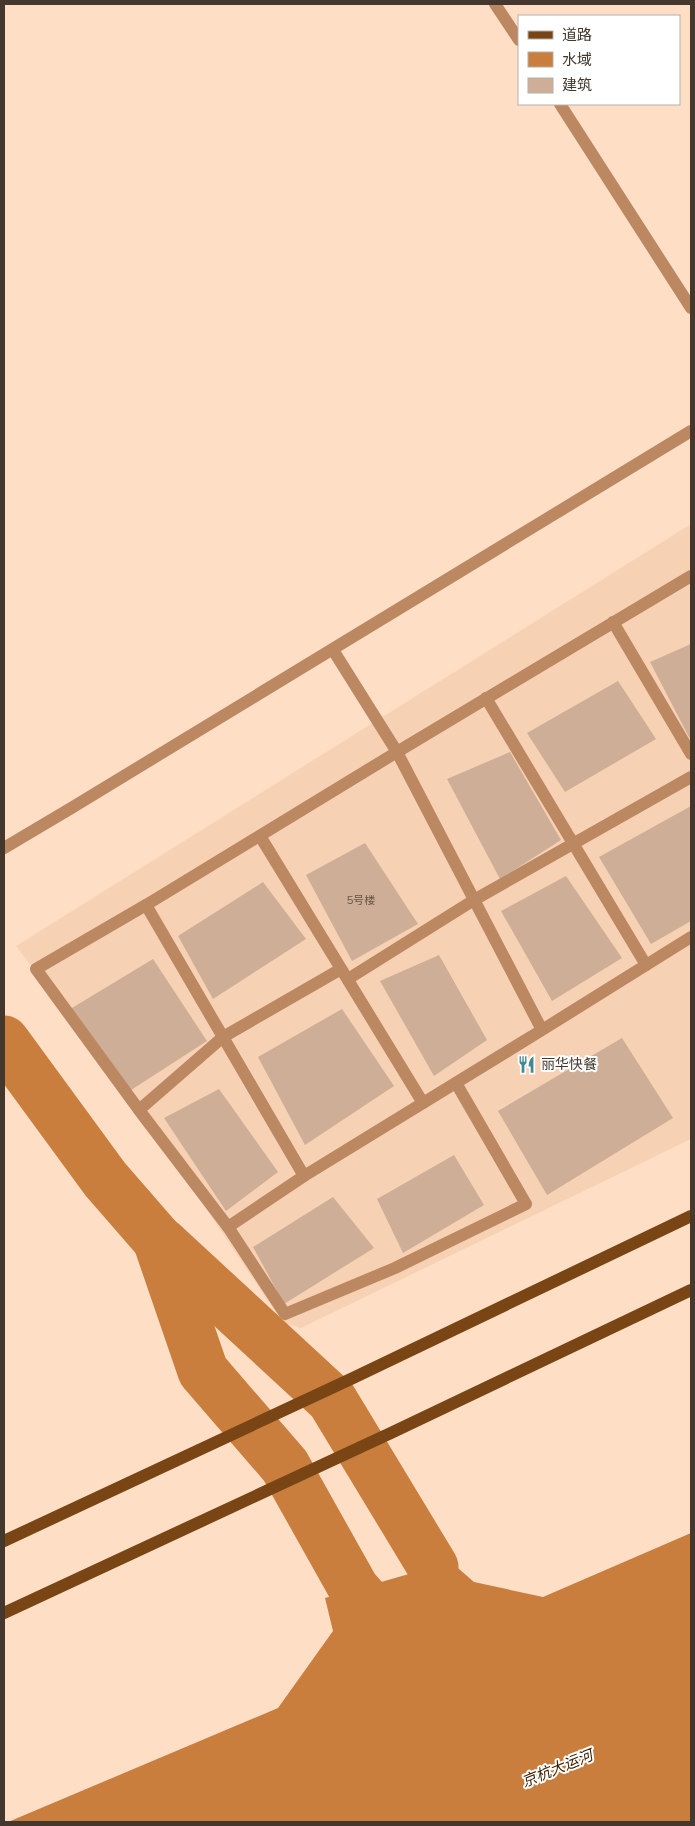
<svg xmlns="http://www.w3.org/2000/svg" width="695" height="1826" font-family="Mulish,'Noto Sans SC',sans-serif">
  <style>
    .built { fill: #f7d1b4 }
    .water { fill: #ca7e3d }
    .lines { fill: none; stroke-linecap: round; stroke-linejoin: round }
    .river { stroke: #ca7e3d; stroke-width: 51 }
    .building { fill: #ceae97 }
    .minor { stroke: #bb8861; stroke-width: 12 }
    .major { stroke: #794514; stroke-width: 12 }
    .labels { text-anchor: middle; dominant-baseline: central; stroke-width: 4; stroke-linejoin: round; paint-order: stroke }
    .number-label { font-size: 11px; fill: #665648 }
    .poi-label { font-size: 14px; fill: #44382e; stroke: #fff; text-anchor: start }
    .water-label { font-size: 15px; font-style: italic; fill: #3f2004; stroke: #fff }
  </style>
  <rect width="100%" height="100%" fill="#ffdec6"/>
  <path class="built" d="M691,524V1139L301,1328L282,1322L128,1092L16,946Z"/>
  <path class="water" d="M691,1533V1822H8L278,1708L333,1631L325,1598L451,1562L474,1582L543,1597Z"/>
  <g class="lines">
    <g class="river">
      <path d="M4,1041L105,1179L158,1240L203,1371L285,1466L354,1589L400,1641"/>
      <path d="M162,1243L332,1400L433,1567"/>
    </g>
  </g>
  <g class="building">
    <path d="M691,644V741L650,662Z"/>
    <path d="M618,681L656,739L565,792L527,733Z"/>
    <path d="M510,752L561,840L500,879L447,779Z"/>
    <path d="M691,806V921L651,944L599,857Z"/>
    <path d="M365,843L418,924L352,961L306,875Z"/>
    <path d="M566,876L622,958L552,1001L501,911Z"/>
    <path d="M263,882L306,939L213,999L178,936Z"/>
    <path d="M439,955L487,1040L434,1076L380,981Z"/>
    <path d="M153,959L207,1041L128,1092L67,1011Z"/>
    <path d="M342,1009L394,1086L305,1145L258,1057Z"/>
    <path d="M622,1038L673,1118L547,1195L498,1111Z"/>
    <path d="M219,1089L278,1172L226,1211L164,1118Z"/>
    <path d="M454,1155L484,1205L403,1253L377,1199Z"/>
    <path d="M333,1197L374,1248L284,1304L253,1247Z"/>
  </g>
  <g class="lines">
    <g class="minor">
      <path d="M495,4L519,40"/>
      <path d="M560,104L691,308"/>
      <path d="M613,622L691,754"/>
      <path d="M333,650L397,752L691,576"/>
      <path d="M486,698L646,965"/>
      <path d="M260,836L423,1103"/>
      <path d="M4,848L73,807L691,431"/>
      <path d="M146,905L36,969L139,1110L223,1037L341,969"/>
      <path d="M348,979L474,900L691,777"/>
      <path d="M542,1030L304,1176L146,905L397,752L542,1030L691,937"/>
      <path d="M139,1110L228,1227L304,1176"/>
      <path d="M228,1227L285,1314L395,1268L526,1204L456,1083"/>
    </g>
    <g class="major">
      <path d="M4,1541L353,1378L691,1216"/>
      <path d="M4,1613L393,1432L691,1290"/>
    </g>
  </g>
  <defs>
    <symbol id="restaurant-bare" viewBox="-9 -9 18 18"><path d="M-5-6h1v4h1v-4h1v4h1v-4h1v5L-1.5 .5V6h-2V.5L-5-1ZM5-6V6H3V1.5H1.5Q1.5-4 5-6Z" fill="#438993" stroke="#fff" stroke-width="2.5" paint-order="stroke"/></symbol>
  </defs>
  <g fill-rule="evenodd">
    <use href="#restaurant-bare" x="514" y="1052" width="25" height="25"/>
  </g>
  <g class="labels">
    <g class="number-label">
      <text x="361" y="900">5号楼</text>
    </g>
    <g class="poi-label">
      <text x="541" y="1064">丽华快餐</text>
    </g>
    <g class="water-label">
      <text transform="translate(557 1768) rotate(-22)">京杭大运河</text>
    </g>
  </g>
  <rect width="695" height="1826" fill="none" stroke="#44382e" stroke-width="10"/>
  <rect x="518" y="15" width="162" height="90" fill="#ffffff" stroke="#b4afab"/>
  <rect x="528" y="31" width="25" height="8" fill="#794514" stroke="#b4afab"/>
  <text x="562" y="40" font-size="15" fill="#44382e">道路</text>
  <rect x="528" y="52" width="25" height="15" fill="#ca7e3d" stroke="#b4afab"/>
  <text x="562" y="65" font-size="15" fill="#44382e">水域</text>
  <rect x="528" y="78" width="25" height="15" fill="#ceae97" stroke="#b4afab"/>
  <text x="562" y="90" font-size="15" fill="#44382e">建筑</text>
</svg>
